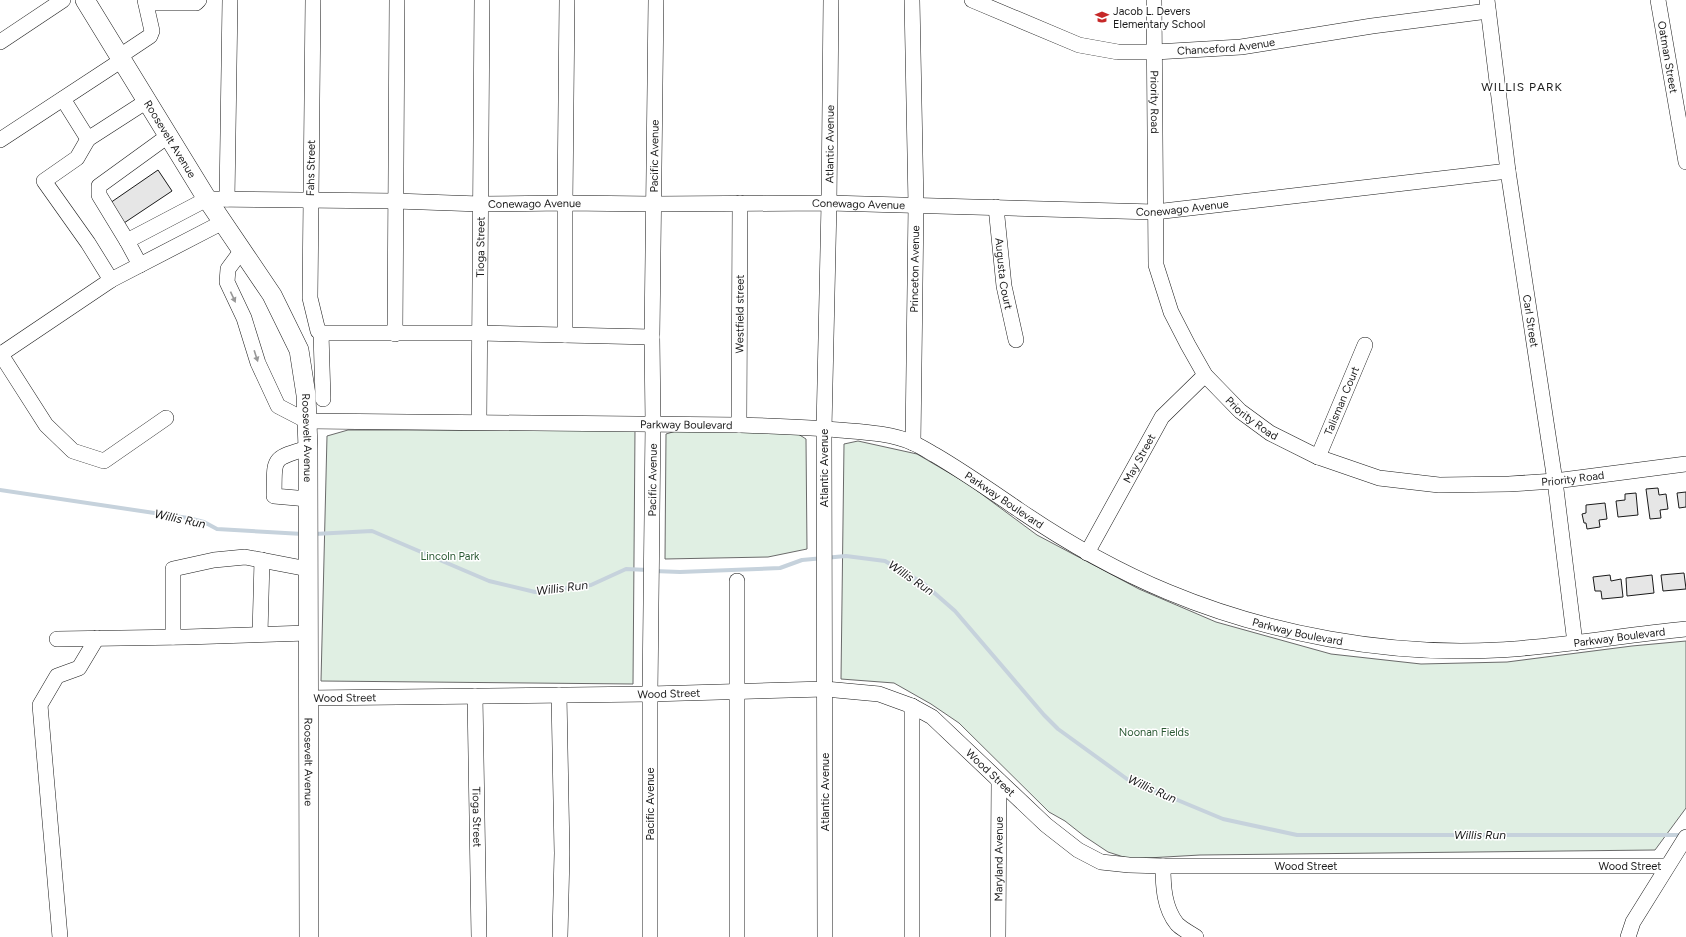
<svg xmlns="http://www.w3.org/2000/svg" width="1686" height="937" font-family="Figtree,sans-serif">
  <style>
    .green { fill: #e0efe3; stroke: #6a6a6a }
    .lines { fill: none; stroke-linecap: round; stroke-linejoin: round }
    .stream { stroke: #c6d2dc; stroke-width: 4 }
    .building { fill: #e6e6e6; stroke: #1a1a1a }
    .minor-casing { stroke: #1a1a1a; stroke-width: 16 }
    .major-casing { stroke: #1a1a1a; stroke-width: 20 }
    .minor { stroke: #fff; stroke-width: 15 }
    .major { stroke: #fff; stroke-width: 19 }
    .oneway { fill: #989898 }
    .labels { text-anchor: middle; dominant-baseline: central; stroke-width: 3; stroke-linejoin: round; paint-order: stroke }
    .poi-label { font-size: 11px; fill: #1a1a1a; stroke: #fff; text-anchor: start }
    .street-label { font-size: 11px; fill: #1a1a1a; stroke: #fff }
    .park-label { font-size: 11px; fill: #2b5a34; stroke: #fff }
    .neighbourhood-label { font-size: 12px; letter-spacing: 1px; fill: #1a1a1a; stroke: #fff }
    .water-label { font-size: 12px; font-style: italic; fill: #1a1a1a; stroke: #fff }
  </style>
  <rect width="100%" height="100%" fill="#fff"/>
  <g class="green">
    <path d="M348,430H635L633,684L321,681L327,436Z"/>
    <path d="M676,431L795,432L806,439L807,549L768,557L665,559L666,434Z"/>
    <path d="M858,441L917,454L968,484L1037,535L1139,589L1216,622L1331,654L1421,664L1507,662L1632,646L1686,641V808L1655,850L1200,855L1130,859L1108,852L1084,836L1065,821L1049,812L959,723L931,704L894,683L841,679L844,444Z"/>
  </g>
  <g class="lines">
    <g class="stream">
      <path d="M0,490L188,518L204,522L217,529L303,534"/>
      <path d="M314,534L372,531L489,581L535,592L591,585L626,569L648,570"/>
      <path d="M654,571L680,572L780,568L802,560L846,556L885,561L923,583L955,611L1044,715L1058,729L1127,779L1223,819L1297,835H1683"/>
    </g>
  </g>
  <g class="building">
    <path d="M158,170L172,191L124,223L110,203Z"/>
    <path d="M1658,488L1659,495L1666,494L1668,509L1660,510L1661,518L1650,519L1646,489Z"/>
    <path d="M1686,492V507L1679,508L1677,493Z"/>
    <path d="M1636,493L1638,515L1618,517L1616,501L1625,500V494Z"/>
    <path d="M1605,503L1607,519L1599,520L1600,527L1587,529L1586,523H1584L1582,514L1586,513V505Z"/>
    <path d="M1684,573L1686,589L1663,591L1661,575Z"/>
    <path d="M1610,575L1611,581L1621,579L1623,597L1602,599L1601,591H1595L1593,577Z"/>
    <path d="M1652,575L1654,593L1627,596L1626,578Z"/>
  </g>
  <g class="lines">
    <defs>
      <g id="minor">
        <path d="M313,0L310,298L318,331L321,333"/>
        <path d="M912,0L916,205L913,443"/>
        <path id="s1" d="M972,0L1079,45L1118,52H1155L1241,47L1372,26L1488,11"/>
        <path id="s2" d="M1154,0L1156,265L1171,312L1188,345L1205,375L1240,411L1270,433L1318,457L1379,478L1439,485L1509,484L1555,481L1686,464"/>
        <path id="s3" d="M1487,0L1508,171L1555,481L1575,643"/>
        <path id="s4" d="M1658,0L1686,162"/>
        <path d="M146,3H196L199,0"/>
        <path d="M0,42L63,0"/>
        <path d="M120,56L150,36L152,31L145,0"/>
        <path d="M63,99L88,139L147,101"/>
        <path id="s5" d="M168,136L99,186V195L127,241L207,199L395,201L480,204L565,203L653,204L829,203L1155,212L1508,171"/>
        <path d="M88,139L77,158L44,181L88,243L111,280L223,222"/>
        <path d="M0,140L122,60"/>
        <path d="M227,199L230,0"/>
        <path id="s6" d="M996,207L1004,286L1016,340"/>
        <path d="M127,241L140,265"/>
        <path id="s7" d="M242,250L228,269L227,282L244,318L258,363L278,406L307,421L739,425C772,426 806,427 839,430C863,432 891,433 913,443C920,446 928,451 935,455C964,472 991,491 1019,510C1066,542 1115,570 1168,592C1269,634 1388,656 1497,650C1560,647 1623,635 1686,629"/>
        <path d="M321,333H479L652,337"/>
        <path d="M321,333L323,399"/>
        <path d="M395,334L397,0"/>
        <path d="M565,335V203L567,0"/>
        <path d="M0,353L46,425L73,451L104,461L166,418"/>
        <path d="M1,354L111,280"/>
        <path id="s8" d="M479,422L482,0"/>
        <path id="s9" d="M739,425L740,203"/>
        <path d="M308,448C270,459 275,458 274,496L308,499"/>
        <path id="s10" d="M1318,457L1365,345"/>
        <path id="s11" d="M1087,553L1162,417L1205,375"/>
        <path d="M737,581V937"/>
        <path d="M260,634L262,560"/>
        <path d="M173,637V569L214,560L245,557L308,569"/>
        <path d="M57,639L186,637L308,633"/>
        <path d="M559,695L562,853L560,937"/>
        <path id="s12" d="M475,696L479,937"/>
        <path id="s13" d="M308,698L650,694L825,689L879,694L912,706L932,717L1046,825L1078,850L1101,862L1129,865L1163,866H1667"/>
        <path d="M912,706V937"/>
        <path d="M1163,866C1163,886 1164,908 1177,924C1182,929 1190,933 1196,937"/>
        <path d="M60,937L40,705L57,676L79,668L97,638"/>
        <path id="s14" d="M650,937V694L653,424L652,337L656,0"/>
        <path id="s15" d="M825,937L824,429L829,203L831,0"/>
        <path id="s16" d="M998,937L999,781"/>
        <path d="M1628,937L1633,922L1686,837"/>
      </g>
      <g id="major">
        <path id="s17" d="M85,0L207,199L272,295L299,350L306,395L308,448L309,937"/>
      </g>
    </defs>
    <use href="#minor" class="minor-casing"/>
    <use href="#major" class="major-casing"/>
    <use href="#minor" class="minor"/>
    <use href="#major" class="major"/>
  </g>
  <defs><path id="oneway-solid" d="M-6-.8H1V-3.2L6.5 0L1 3.2V.8H-6Z"/></defs>
  <g class="oneway">
    <use href="#oneway-solid" transform="translate(233 297) rotate(65)"/>
    <use href="#oneway-solid" transform="translate(256 356) rotate(72)"/>
  </g>
  <defs>
    <symbol id="school-bare" viewBox="-9 -9 18 18"><path d="M0-5L7-2L0 1L-7-2ZM-4 1L0 2.5L4 1V4Q0 6-4 4Z" fill="#c62828" stroke="#fff" stroke-width="2.5" paint-order="stroke"/></symbol>
  </defs>
  <g fill-rule="evenodd">
    <use href="#school-bare" x="1092" y="7" width="20" height="20"/>
  </g>
  <g class="labels">
    <g class="poi-label">
      <text x="1113" y="11">Jacob L. Devers<tspan x="1113" dy="13">Elementary School</tspan></text>
    </g>
    <g class="street-label">
      <text stroke="none"><textPath href="#s1" startOffset="264">Chanceford Avenue</textPath></text>
      <text stroke="none"><textPath href="#s4" startOffset="58">Oatman Street</textPath></text>
      <text stroke="none"><textPath href="#s2" startOffset="102">Priority Road</textPath></text>
      <text stroke="none"><textPath href="#s17" startOffset="163">Roosevelt Avenue</textPath></text>
      <text stroke="none"><textPath href="#s15" startOffset="793">Atlantic Avenue</textPath></text>
      <text stroke="none"><textPath href="#s14" startOffset="781">Pacific Avenue</textPath></text>
      <text transform="translate(311 168) rotate(-89)">Fahs Street</text>
      <text stroke="none"><textPath href="#s5" startOffset="566">Conewago Avenue</textPath></text>
      <text stroke="none"><textPath href="#s5" startOffset="890">Conewago Avenue</textPath></text>
      <text stroke="none"><textPath href="#s5" startOffset="1214">Conewago Avenue</textPath></text>
      <text stroke="none"><textPath href="#s8" startOffset="175">Tioga Street</textPath></text>
      <text transform="translate(915 269) rotate(-89)">Princeton Avenue</text>
      <text stroke="none"><textPath href="#s6" startOffset="67">Augusta Court</textPath></text>
      <text stroke="none"><textPath href="#s9" startOffset="111">Westfield street</textPath></text>
      <text stroke="none"><textPath href="#s3" startOffset="324">Carl Street</textPath></text>
      <text stroke="none"><textPath href="#s10" startOffset="61">Talisman Court</textPath></text>
      <text stroke="none"><textPath href="#s2" startOffset="450">Priority Road</textPath></text>
      <text stroke="none"><textPath href="#s7" startOffset="583">Parkway Boulevard</textPath></text>
      <text stroke="none"><textPath href="#s17" startOffset="499">Roosevelt Avenue</textPath></text>
      <text stroke="none"><textPath href="#s11" startOffset="108">May Street</textPath></text>
      <text transform="translate(824 468) rotate(-90)">Atlantic Avenue</text>
      <text stroke="none"><textPath href="#s2" startOffset="786">Priority Road</textPath></text>
      <text stroke="none"><textPath href="#s14" startOffset="457">Pacific Avenue</textPath></text>
      <text stroke="none"><textPath href="#s7" startOffset="919">Parkway Boulevard</textPath></text>
      <text stroke="none"><textPath href="#s7" startOffset="1243">Parkway Boulevard</textPath></text>
      <text stroke="none"><textPath href="#s7" startOffset="1567">Parkway Boulevard</textPath></text>
      <text stroke="none"><textPath href="#s13" startOffset="361">Wood Street</textPath></text>
      <text stroke="none"><textPath href="#s13" startOffset="37">Wood Street</textPath></text>
      <text stroke="none"><textPath href="#s17" startOffset="823">Roosevelt Avenue</textPath></text>
      <text stroke="none"><textPath href="#s13" startOffset="710">Wood Street</textPath></text>
      <text transform="translate(825 792) rotate(-90)">Atlantic Avenue</text>
      <text transform="translate(650 804) rotate(-90)">Pacific Avenue</text>
      <text stroke="none"><textPath href="#s12" startOffset="121">Tioga Street</textPath></text>
      <text stroke="none"><textPath href="#s16" startOffset="78">Maryland Avenue</textPath></text>
      <text stroke="none"><textPath href="#s13" startOffset="1058">Wood Street</textPath></text>
      <text stroke="none"><textPath href="#s13" startOffset="1382">Wood Street</textPath></text>
    </g>
    <g class="park-label">
      <text x="450" y="556">Lincoln Park</text>
      <text x="1154" y="732">Noonan Fields</text>
    </g>
    <g class="neighbourhood-label">
      <text x="1522" y="87">WILLIS PARK</text>
    </g>
    <g class="water-label">
      <text transform="translate(180 519) rotate(12)">Willis Run</text>
      <text transform="translate(911 578) rotate(34)">Willis Run</text>
      <text transform="translate(562 588) rotate(-7)">Willis Run</text>
      <text transform="translate(1152 789) rotate(24)">Willis Run</text>
      <text x="1480" y="835">Willis Run</text>
    </g>
  </g>
</svg>
